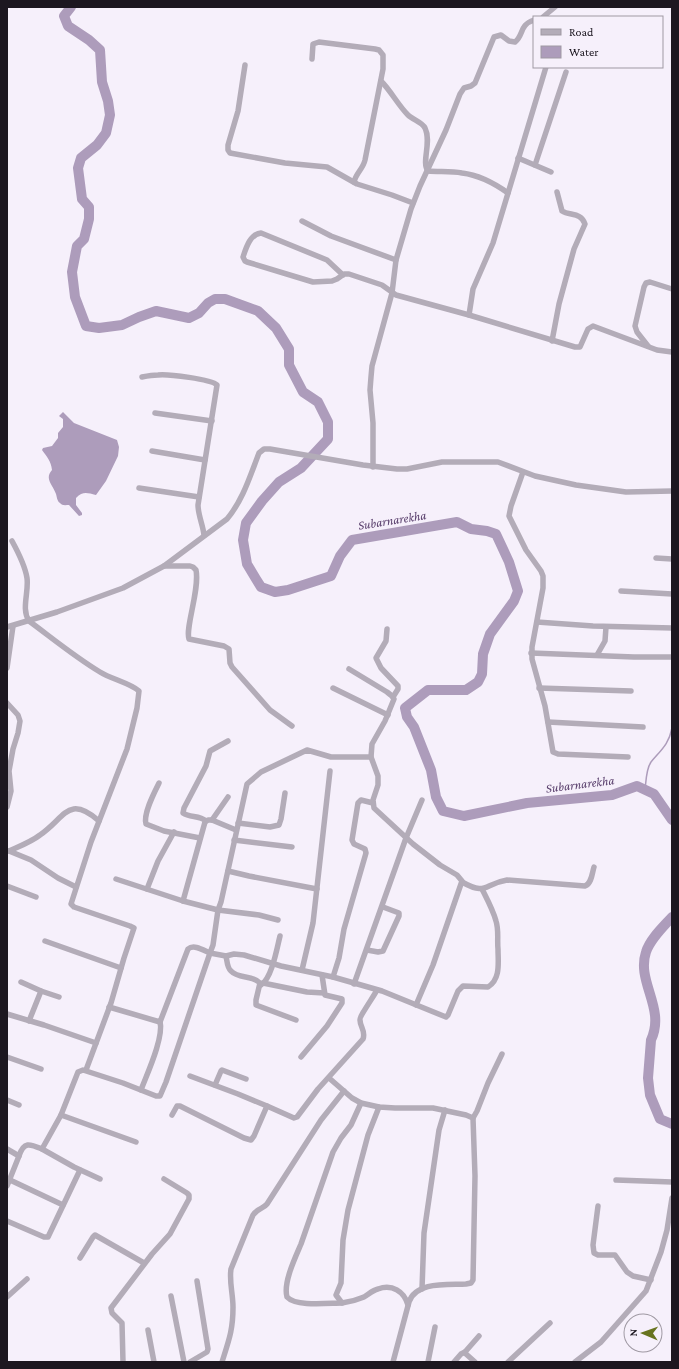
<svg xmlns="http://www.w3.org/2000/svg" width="679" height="1369" font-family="'Crimson Pro',serif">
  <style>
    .water { fill: #ad9cbb }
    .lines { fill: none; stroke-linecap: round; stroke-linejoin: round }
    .stream { stroke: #ad9cbb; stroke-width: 1.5 }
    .river { stroke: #ad9cbb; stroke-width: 10 }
    .minor { stroke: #b3acb8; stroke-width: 5.5 }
    .labels { text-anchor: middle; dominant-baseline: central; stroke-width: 3; stroke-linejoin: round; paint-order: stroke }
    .water-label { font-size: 13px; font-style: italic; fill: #5b416e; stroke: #f6f0fb }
  </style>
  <rect width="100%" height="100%" fill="#f6f0fb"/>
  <path class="water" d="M63,412L74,423L117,440L119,447L118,456L106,481L96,495C87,493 83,491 76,498V505L82,513V515L79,516L69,505C66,505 62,506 60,503C57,501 57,497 56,494C53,485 44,479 52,470C51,461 47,457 42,450L43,448L52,446L58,438V433L63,427V419L59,416Z"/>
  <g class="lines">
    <path class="stream" d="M645,790C646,782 646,769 651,762C661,750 669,744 672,728"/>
    <g class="river">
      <path d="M71,7L64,16L68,26L89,40L100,50L102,82L108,101L110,115L106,133L97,145L81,158L78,168L82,199L89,207V219L84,239L77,246L72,272L75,297L86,326L99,328L122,325L139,317L156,311L189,318L199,313L208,303L215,299H225L258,311L276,328L289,349V365L303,392L318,402L328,422V439L301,468L279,482L262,501L246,523L243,540L247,564L256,579L261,587L275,592L288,590L331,576L340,556L352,540L457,522L471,529L487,531L496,534L509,562L518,591L514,601L490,634L483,654L482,674L478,682L466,690H428L405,708L407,717L414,727L431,770L436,797L443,811L464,816L527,803L612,795L637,786L654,794L672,820"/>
      <path d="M672,917C663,927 650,939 646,952C636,982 666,1008 651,1040L648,1078L650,1095L660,1119L672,1124"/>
    </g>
    <g class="minor">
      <path d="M543,17L555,7"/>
      <path d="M312,59L313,44L319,42L375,49L379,50L383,55V69L365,160C363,169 356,173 354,182"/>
      <path d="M245,65L238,111L228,145V150L230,153L285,163L327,167L357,184L392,195L413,203"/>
      <path d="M381,81C391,91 398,105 408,115C413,120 422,122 425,128C432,142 421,162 428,171C439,172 451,171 462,173C479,175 494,183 508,193"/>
      <path d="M518,158L551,172"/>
      <path d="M535,165L566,72"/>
      <path d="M302,221L331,236L396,260"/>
      <path d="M343,275L327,260L261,233C250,234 246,248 243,257L245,261L247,262L313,282L332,281L337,279L344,274H349L382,285L396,295L469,315L575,347H580L588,329L593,326L657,350L672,352"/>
      <path d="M469,315L473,289L493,243L546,67"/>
      <path d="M552,341L559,304L574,249L585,224C581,212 570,216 562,211L557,192"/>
      <path d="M648,346L637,332L635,326L644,287L646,283L650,282L672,289"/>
      <path d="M142,377C147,376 153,375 158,375C168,374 211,379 217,385L198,505C198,515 203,525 204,535"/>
      <path d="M155,413L212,421"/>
      <path d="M152,451L205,460"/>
      <path d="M373,467V423L370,390L371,377L372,366L392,293L396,260L411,209L420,186L446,130L460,94L464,88L471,86L475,83L494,37L501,35L509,41L515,42C524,35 519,25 534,20"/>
      <path d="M523,472L511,506L509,516L526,550L541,571L543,576V588L532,647V659L545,706L553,752L558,754L628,757"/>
      <path d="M139,488L199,497"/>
      <path d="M12,541C18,552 25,565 27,578C29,592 21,609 29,621C52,638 75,657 100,672C111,679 130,683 139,691L137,708L127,749L91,842L71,904L74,907L130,926L134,928L124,958L111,1003L86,1070"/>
      <path d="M656,558L672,559"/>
      <path d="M164,566H190L193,567L196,570C200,589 185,628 189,639L224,646L229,649L230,663L232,667L270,710L292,726"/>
      <path d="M621,591L672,594"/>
      <path d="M537,622L593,626L672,628"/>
      <path d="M7,627L57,612L123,588L164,566L227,519C243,500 250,476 259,453L264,449H270L363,465L397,469H407L442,462H498L535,476L576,485L626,492L672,491"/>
      <path d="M387,629L386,641L376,658L381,668L398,686V689L393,697"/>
      <path d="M531,653L634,657H672"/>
      <path d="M597,655L605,641L606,627"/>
      <path d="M7,668L13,626"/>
      <path d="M349,669L387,692L392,696L394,699L385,721L372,744L371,757L378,776V785L373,800L374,808L413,844L440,865L457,875L462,881L433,965L416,1005"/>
      <path d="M333,688L388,715"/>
      <path d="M539,688L631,691"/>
      <path d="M7,703L18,715L20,721L18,733L13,749L9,771L11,791L7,807"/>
      <path d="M548,722L643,727"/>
      <path d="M159,783C154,793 143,814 146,824L164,831L200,838"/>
      <path d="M212,820L228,797"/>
      <path d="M206,821C199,815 190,818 183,813L184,808L206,766L210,751L228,741"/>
      <path d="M238,823L270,827L279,825L281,819L285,793"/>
      <path d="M234,840L292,847"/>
      <path d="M9,851C20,846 31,842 40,835C65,818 68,794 99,821"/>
      <path d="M9,851L31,860L58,878L76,887"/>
      <path d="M228,871L249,876L317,889"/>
      <path d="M116,879L183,901L218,910L213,945L210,953L226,956L234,954L244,955L281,966L333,977L382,991L446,1017L448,1015L458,991L463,986L488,987C501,979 498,962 498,949C497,940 499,930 496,921C493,910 487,899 482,889"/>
      <path d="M462,882C487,896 483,884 507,880L585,886C592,883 592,873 594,867"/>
      <path d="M7,886L36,897"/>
      <path d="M147,889L158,861L174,832"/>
      <path d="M183,901L205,822L208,820H212L236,830"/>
      <path d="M278,920L259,915L218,910L221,902L247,784L261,772L307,750L331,757H371"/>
      <path d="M45,941L121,968"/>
      <path d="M367,950L378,952L383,951L399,916V913L383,907"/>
      <path d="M226,956C227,960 227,968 231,971C238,979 253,975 260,983L256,1000V1005L296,1020"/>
      <path d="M302,970L313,923L330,771"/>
      <path d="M333,977L339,958L344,929L366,853L365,849L354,844L352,840L358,803L361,800L373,803"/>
      <path d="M21,982L41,991L29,1021"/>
      <path d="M263,983L307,992L324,993"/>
      <path d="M354,984L406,838L422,800"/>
      <path d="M261,985C272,978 277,948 280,936"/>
      <path d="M41,991L59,997"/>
      <path d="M109,1007L160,1022L188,949C194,944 203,950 210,953L166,1082L160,1096H156L123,1083L83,1070L78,1072L61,1115L136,1142"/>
      <path d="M7,1014L44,1025L96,1043"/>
      <path d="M7,1057L41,1069"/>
      <path d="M301,1057L327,1026L342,1003V999L325,995L322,975"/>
      <path d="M190,1076L238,1094L267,1106"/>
      <path d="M329,1078L352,1098L361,1103L379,1107L395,1108H433L466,1115L473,1118L475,1176L473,1280L471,1283L466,1284C448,1285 416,1281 409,1302L393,1362"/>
      <path d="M215,1085L221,1071L222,1070L246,1079"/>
      <path d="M141,1090C147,1074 164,1038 160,1021"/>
      <path d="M7,1100L19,1105"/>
      <path d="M379,1107L368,1135L348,1210L343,1240L341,1283L336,1295L342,1303C349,1302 357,1300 364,1297C369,1294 373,1290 378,1289C392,1284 404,1291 408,1305"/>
      <path d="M61,1115L42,1149L74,1167L100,1179"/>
      <path d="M172,1115L177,1106H180L244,1138L251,1140L254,1136L267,1106L294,1118L297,1117L318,1089L363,1039C366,1031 360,1027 360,1020C359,1017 374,996 377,990"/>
      <path d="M473,1118L477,1111L488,1083L502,1054"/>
      <path d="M7,1149L19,1156C24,1141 30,1144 42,1149"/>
      <path d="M10,1180L63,1205"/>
      <path d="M616,1180L672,1182"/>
      <path d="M7,1186L19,1156"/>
      <path d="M598,1206L593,1245L594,1253L598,1255H615L627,1272L633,1276L651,1280"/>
      <path d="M7,1221L44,1237H48L80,1170"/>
      <path d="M80,1258L93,1237L95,1235L144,1263"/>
      <path d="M422,1289L424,1233L439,1130L445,1110"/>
      <path d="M171,1296L184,1362"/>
      <path d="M7,1297L27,1279"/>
      <path d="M342,1303C329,1303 296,1307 287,1297C283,1283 295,1258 301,1244L333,1152L341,1138L351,1125L361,1103"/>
      <path d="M148,1330L154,1362"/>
      <path d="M123,1362L122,1323L112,1313L111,1308L152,1254L170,1234L189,1199V1195L187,1193L164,1179"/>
      <path d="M190,1362L207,1352L208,1349L197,1281"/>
      <path d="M222,1362C229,1340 233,1330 233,1307C233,1294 229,1281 231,1269L253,1215C258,1208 263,1209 267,1204L321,1120L344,1091"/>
      <path d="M428,1362L435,1327"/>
      <path d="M454,1362L461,1354L465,1352"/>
      <path d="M475,1362L466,1354L465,1352L479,1336"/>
      <path d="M508,1362L550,1323"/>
      <path d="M575,1362L601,1342L646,1291L661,1252L667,1230L672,1198"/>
    </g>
  </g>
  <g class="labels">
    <g class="water-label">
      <text transform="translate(392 520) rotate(-9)">Subarnarekha</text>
      <text transform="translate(580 784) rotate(-7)">Subarnarekha</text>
    </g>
  </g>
  <rect width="679" height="1369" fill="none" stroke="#1c1720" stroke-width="16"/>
  <rect x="533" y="16" width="130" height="52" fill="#f6f0fb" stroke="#9f99a3"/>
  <rect x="541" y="29" width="20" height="6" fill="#b3acb8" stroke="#9f99a3"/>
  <text x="569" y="36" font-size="12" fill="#1c1720">Road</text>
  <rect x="541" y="46" width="20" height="12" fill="#ad9cbb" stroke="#9f99a3"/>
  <text x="569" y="56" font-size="12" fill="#1c1720">Water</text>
  <g transform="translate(643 1333) rotate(272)"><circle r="19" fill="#f6f0fb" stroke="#9f99a3"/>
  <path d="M0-3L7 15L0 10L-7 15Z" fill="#68741f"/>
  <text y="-6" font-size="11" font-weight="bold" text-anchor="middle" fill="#1c1720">N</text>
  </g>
</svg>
